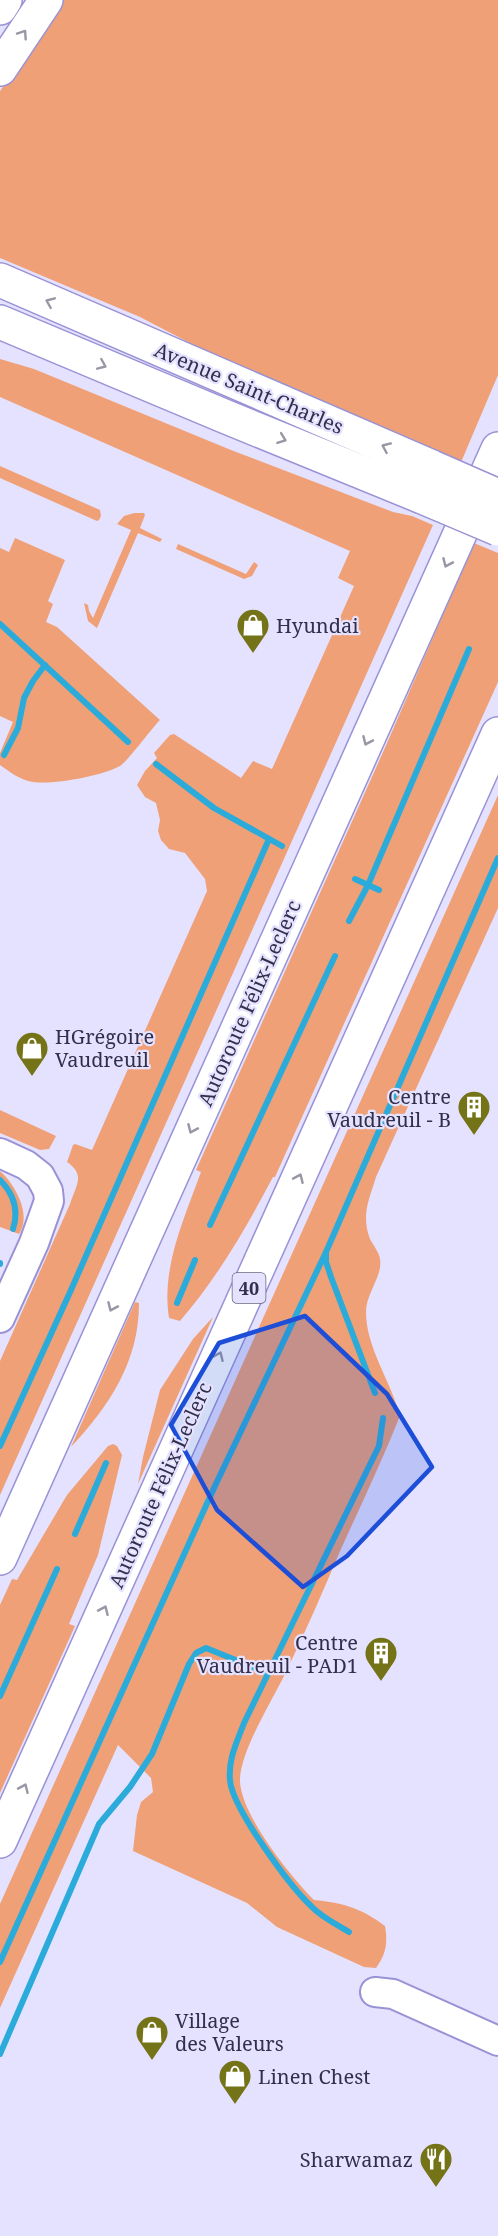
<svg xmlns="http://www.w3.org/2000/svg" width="498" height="2236" font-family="'Noto Serif',serif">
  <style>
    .green { fill: #f0a077 }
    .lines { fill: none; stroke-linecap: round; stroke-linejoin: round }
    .stream { stroke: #2babda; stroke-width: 6 }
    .minor-casing { stroke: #9992d5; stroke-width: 32 }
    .major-casing { stroke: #9992d5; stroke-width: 36 }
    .highway-casing { stroke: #9992d5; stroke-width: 36 }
    .minor { stroke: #fff; stroke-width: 28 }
    .major { stroke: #fff; stroke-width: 33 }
    .highway { stroke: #fff; stroke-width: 33 }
    .major-bridge-casing { stroke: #9992d5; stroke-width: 36; stroke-linecap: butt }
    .major-bridge { stroke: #fff; stroke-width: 33 }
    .oneway { stroke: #9897a5 }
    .marked { fill: #1d4ed8; fill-opacity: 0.2; stroke: #1d4ed8; stroke-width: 4.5; stroke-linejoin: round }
    .labels { text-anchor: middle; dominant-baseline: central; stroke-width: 4.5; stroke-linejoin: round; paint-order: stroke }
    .shield { fill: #e4e2ff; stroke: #676581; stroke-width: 1.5 }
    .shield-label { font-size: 18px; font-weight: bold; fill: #322f4b }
    .street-label { font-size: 20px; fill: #322f4b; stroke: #e4e2ff }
    .poi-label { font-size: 20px; fill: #322f4b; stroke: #e4e2ff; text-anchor: start }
  </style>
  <rect width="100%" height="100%" fill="#e4e2ff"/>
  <g class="green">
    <path d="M63,0H498V375L459,467L238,368L140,317L0,258V91Z"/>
    <path d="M0,359L34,369L231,450L393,512L412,516L433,525L0,1495V1361L70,1204C76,1185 86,1175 67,1162L73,1145L75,1144L92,1150L207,891L205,879L185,853L169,849L161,840L158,831L160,820L156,803L145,797L137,785L145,771L157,758L154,753L170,735L174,734L241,778L253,761L272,769L354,586L338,578L350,551L0,397Z"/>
    <path d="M0,466L100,510L101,516L99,520L97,521L0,478Z"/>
    <path d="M134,513H144L145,515L140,528L162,539L160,542L138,533L97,628L88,621L84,603L88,605L89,611L93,618L131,530L117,524L124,516Z"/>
    <path d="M15,538L65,560L48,601L53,604L46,622L57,627L160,720C152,728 127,762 120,766C102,776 53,785 33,782C20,780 10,772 0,765V753L13,722L0,716V548L9,552Z"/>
    <path d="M474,543L498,553V682L275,1177H273C246,1228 218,1277 180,1321L169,1318C161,1268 184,1219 201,1172L196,1170L384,750Z"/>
    <path d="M178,544L246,574L254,562L258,565L252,576L244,579L176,549Z"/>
    <path d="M498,795V908L376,1177C369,1200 361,1215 370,1239C373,1245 379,1252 380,1259C383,1276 366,1293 366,1312C366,1348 391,1381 400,1416C382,1461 361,1505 341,1549C323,1591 305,1633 285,1674C272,1701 239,1753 240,1782C242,1816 290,1876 314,1900C344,1903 361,1908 385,1926C388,1943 386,1954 376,1968L364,1967L277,1927L247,1903L133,1851L137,1815L141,1802L153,1792L151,1778L118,1745L0,2008V1904Z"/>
    <path d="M0,1110L56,1136L49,1149L40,1150L0,1133Z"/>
    <path d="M0,1171C15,1184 32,1215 19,1234L0,1227Z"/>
    <path d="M135,1302L139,1303C139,1362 109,1406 71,1447Z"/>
    <path d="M213,1317L138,1484L143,1457L160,1390L193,1339Z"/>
    <path d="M113,1444L117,1446L122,1455L98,1555L69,1624L75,1626L0,1793V1605L12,1579L17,1580L67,1495L108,1446Z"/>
  </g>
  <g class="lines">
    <g class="stream">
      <path d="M0,624L128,742"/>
      <path d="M4,755L18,728L24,698L33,681L45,665"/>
      <path d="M156,764L214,808L282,846"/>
      <path d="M355,879L379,890"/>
      <path d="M349,921L368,885L469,649"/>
      <path d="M0,1180C14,1194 19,1210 13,1229"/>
      <path d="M210,1225L335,956"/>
      <path d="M0,1264V1263"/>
      <path d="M177,1303L195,1260"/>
      <path d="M375,1393L331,1277L326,1262V1252L498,858"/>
      <path d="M0,1446L71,1290L269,839"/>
      <path d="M75,1534L106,1463"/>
      <path d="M0,1696L57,1569"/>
      <path d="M349,1932C336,1924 321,1917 311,1906C290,1886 232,1808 230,1780C228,1759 237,1742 244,1723L379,1446L383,1418"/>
      <path d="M0,1962L214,1488L326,1252"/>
      <path d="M0,2054L99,1824L130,1787L152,1754L189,1664L196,1653L206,1648L268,1673"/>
    </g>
    <defs>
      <g id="minor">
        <path d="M0,1153L26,1165L40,1176L48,1191L49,1201L34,1243L0,1318"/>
        <path d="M375,1992L393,1994L498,2041"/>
      </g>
      <g id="major">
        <path d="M0,280L432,467"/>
        <path d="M0,322L224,416L420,496"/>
      </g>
      <g id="highway">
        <path d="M0,8L5,0"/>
        <path d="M0,69L46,0"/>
        <path d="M0,1558L498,449"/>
        <path d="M0,1841L498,734"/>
      </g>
    </defs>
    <use href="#minor" class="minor-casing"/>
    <use href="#major" class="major-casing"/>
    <use href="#highway" class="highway-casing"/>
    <use href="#minor" class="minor"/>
    <use href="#major" class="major"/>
    <use href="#highway" class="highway"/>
    <defs>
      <g id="major-bridge">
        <path d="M432,467L498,496"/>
        <path d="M420,496L498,529"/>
      </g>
    </defs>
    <use href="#major-bridge" class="major-bridge-casing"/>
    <use href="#major-bridge" class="major-bridge"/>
  </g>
  <defs><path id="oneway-chevron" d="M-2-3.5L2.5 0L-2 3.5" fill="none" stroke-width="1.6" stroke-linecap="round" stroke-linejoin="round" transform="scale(1.5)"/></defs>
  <g class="oneway">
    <use href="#oneway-chevron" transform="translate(23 34) rotate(-56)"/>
    <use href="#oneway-chevron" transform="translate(50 302) rotate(-157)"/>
    <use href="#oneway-chevron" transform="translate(102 365) rotate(23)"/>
    <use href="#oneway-chevron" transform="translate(282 439) rotate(21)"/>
    <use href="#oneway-chevron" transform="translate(386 447) rotate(-156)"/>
    <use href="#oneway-chevron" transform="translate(447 563) rotate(114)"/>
    <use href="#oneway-chevron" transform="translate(367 741) rotate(114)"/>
    <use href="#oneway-chevron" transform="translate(192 1129) rotate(114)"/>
    <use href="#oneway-chevron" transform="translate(299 1178) rotate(-66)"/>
    <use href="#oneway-chevron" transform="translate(112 1307) rotate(114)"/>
    <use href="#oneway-chevron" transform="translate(219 1356) rotate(-66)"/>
    <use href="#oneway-chevron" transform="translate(104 1610) rotate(-66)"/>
    <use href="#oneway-chevron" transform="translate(24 1788) rotate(-66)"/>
  </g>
  <path class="marked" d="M305,1316L387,1394L432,1467L347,1556L303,1587L217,1510L171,1425L219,1343Z"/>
  <defs>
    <symbol id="shop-pin" viewBox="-11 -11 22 30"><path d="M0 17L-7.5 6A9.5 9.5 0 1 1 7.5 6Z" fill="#757317" stroke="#e4e2ff"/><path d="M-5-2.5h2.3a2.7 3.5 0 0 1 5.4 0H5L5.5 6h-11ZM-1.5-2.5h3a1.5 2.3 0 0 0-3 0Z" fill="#fff"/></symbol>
    <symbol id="building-pin" viewBox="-11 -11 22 30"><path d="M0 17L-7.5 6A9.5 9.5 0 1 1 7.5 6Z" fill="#757317" stroke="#e4e2ff"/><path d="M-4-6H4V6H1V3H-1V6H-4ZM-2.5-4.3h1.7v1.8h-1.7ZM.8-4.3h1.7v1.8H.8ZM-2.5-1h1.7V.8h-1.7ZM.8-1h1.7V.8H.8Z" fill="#fff"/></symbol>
    <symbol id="restaurant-pin" viewBox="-11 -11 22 30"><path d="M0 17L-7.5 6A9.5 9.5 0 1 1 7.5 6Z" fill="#757317" stroke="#e4e2ff"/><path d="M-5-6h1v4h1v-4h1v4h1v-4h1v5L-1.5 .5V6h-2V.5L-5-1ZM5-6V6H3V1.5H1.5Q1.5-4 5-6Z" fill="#fff"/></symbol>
  </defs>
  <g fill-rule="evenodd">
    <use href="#shop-pin" x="234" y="606" width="38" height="52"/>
    <use href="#shop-pin" x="13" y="1029" width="38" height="52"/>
    <use href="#building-pin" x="455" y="1088" width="38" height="52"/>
    <use href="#building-pin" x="362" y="1634" width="38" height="52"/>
    <use href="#shop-pin" x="133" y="2013" width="38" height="52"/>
    <use href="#shop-pin" x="216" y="2057" width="38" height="52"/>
    <use href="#restaurant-pin" x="417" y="2140" width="38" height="52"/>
  </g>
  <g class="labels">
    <rect class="shield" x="232.5" y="1273" width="33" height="30" rx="4.5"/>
    <g class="shield-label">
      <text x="249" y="1288">40</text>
    </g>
    <g class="street-label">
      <text transform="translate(249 388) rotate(23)">Avenue Saint-Charles</text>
      <text transform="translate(249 1003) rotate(-66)">Autoroute Félix-Leclerc</text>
      <text transform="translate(160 1485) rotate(-66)">Autoroute Félix-Leclerc</text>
    </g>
    <g class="poi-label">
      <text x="276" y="625">Hyundai</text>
      <text x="55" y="1036">HGrégoire<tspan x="55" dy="23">Vaudreuil</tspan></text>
      <text x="451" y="1096" text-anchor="end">Centre<tspan x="451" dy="23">Vaudreuil - B</tspan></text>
      <text x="358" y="1642" text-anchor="end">Centre<tspan x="358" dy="23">Vaudreuil - PAD1</tspan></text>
      <text x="175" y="2020">Village<tspan x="175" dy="23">des Valeurs</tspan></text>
      <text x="258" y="2076">Linen Chest</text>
      <text x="413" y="2159" text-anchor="end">Sharwamaz</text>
    </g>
  </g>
</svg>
